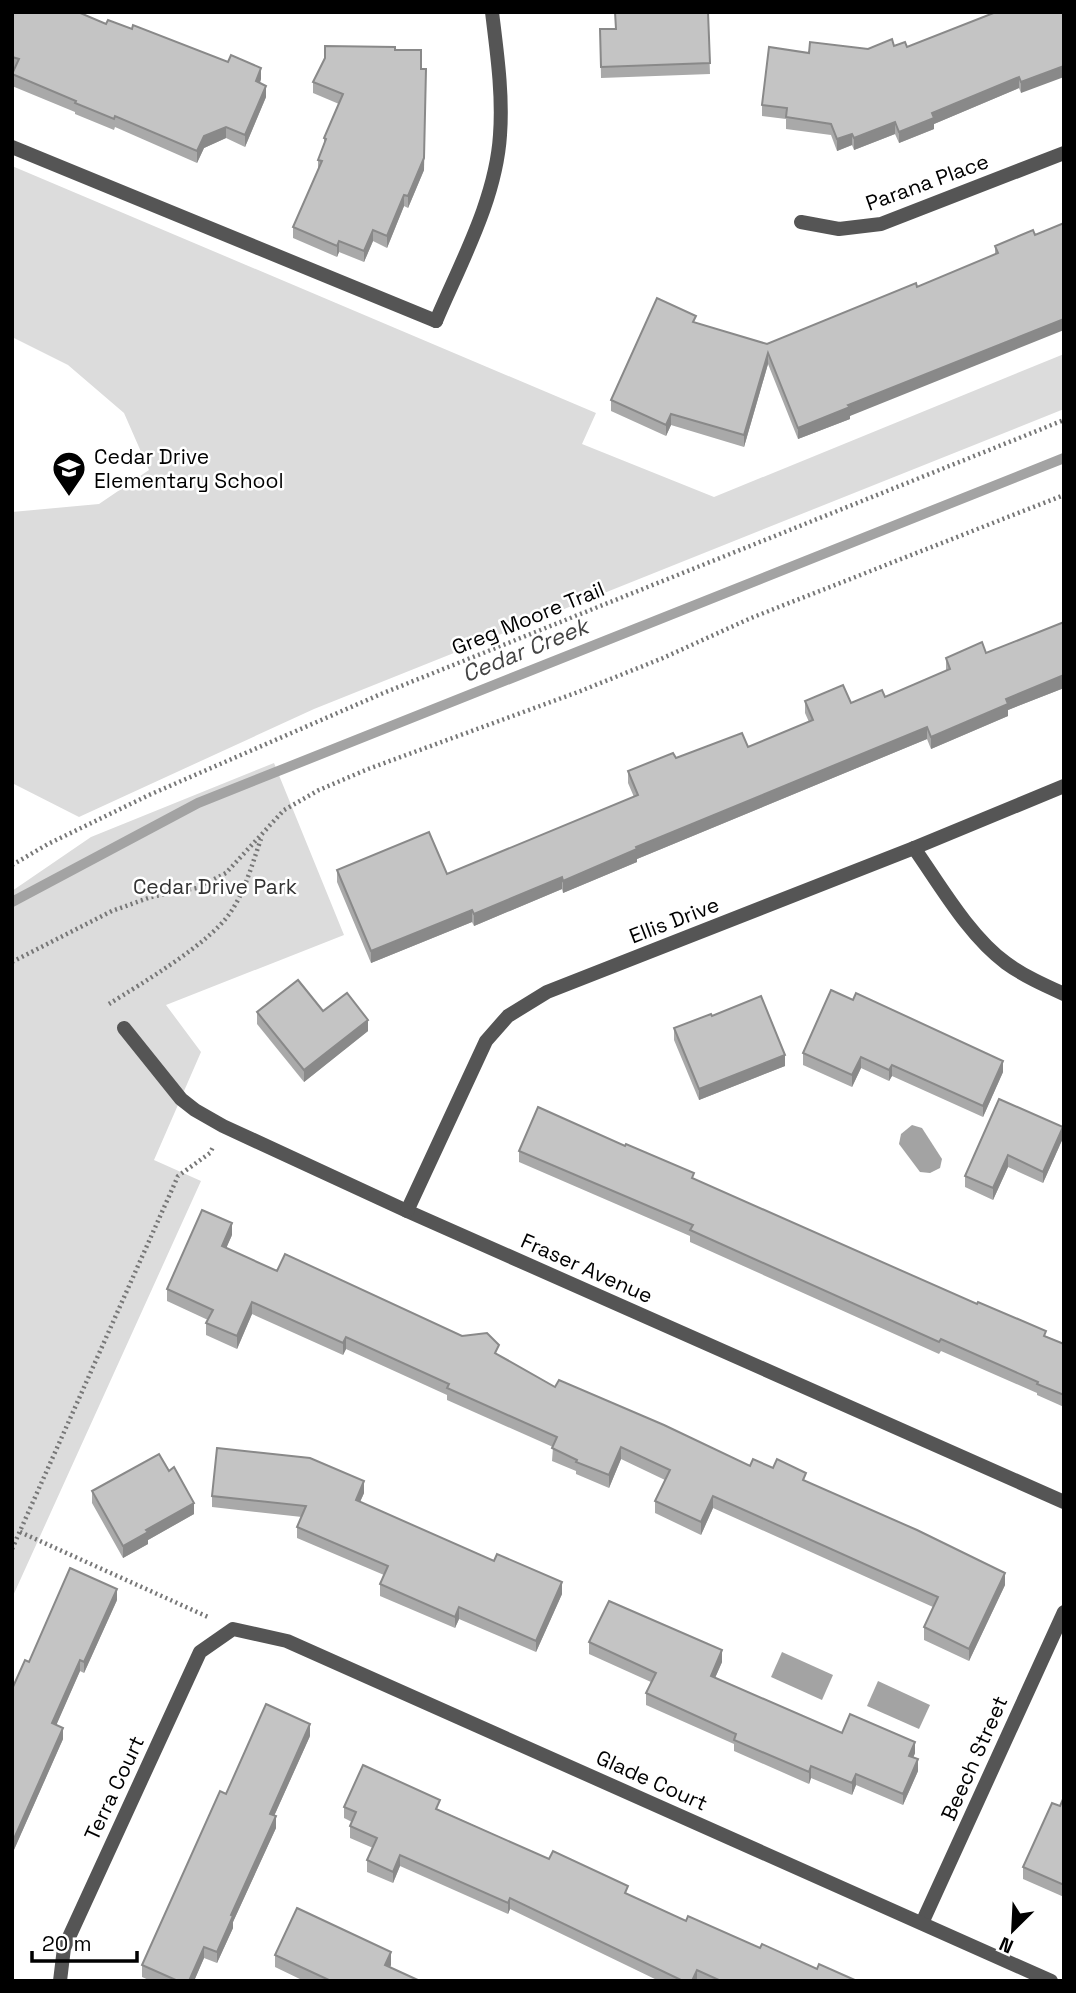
<svg xmlns="http://www.w3.org/2000/svg" width="1076" height="1993" font-family="'Space Grotesk',sans-serif">
  <style>
    .green { fill: #dcdcdc }
    .water { fill: #a3a3a3 }
    .lines { fill: none; stroke-linecap: round; stroke-linejoin: round }
    .stream { stroke: #a3a3a3; stroke-width: 10 }
    .path { stroke: #777; stroke-width: 4.5; stroke-dasharray: 2 3.5; stroke-linecap: butt }
    .service { stroke: #555; stroke-width: 14 }
    .minor { stroke: #555; stroke-width: 14 }
    .wall { fill: #a9a9a9 }
    .shaded-wall { fill: #898989 }
    .building { fill: #c4c4c4; stroke: #898989; stroke-width: 2 }
    .labels { text-anchor: middle; dominant-baseline: central; stroke-width: 5; stroke-linejoin: round; paint-order: stroke }
    .street-label { font-size: 21px; fill: #000; stroke: #fff }
    .poi-label { font-size: 21px; fill: #000; stroke: #fff; text-anchor: start }
    .park-label { font-size: 21px; fill: #333; stroke: #fff }
    .water-label { font-size: 23px; font-style: italic; fill: #444; stroke: #fff }
  </style>
  <rect width="100%" height="100%" fill="#fff"/>
  <g class="green">
    <path d="M12,166L596,413L582,444L714,497L1064,354V409L314,709L79,817L12,783V512L99,504L149,470L124,413L68,365L12,337Z"/>
    <path d="M274,763L344,935L166,1005L201,1052L154,1160L201,1181L12,1598V891L91,837Z"/>
  </g>
  <g class="water">
    <path d="M912,1125L922,1128L942,1159L940,1168L930,1173L920,1172L899,1144L901,1134Z"/>
    <path d="M782,1652L833,1675L822,1700L771,1677Z"/>
    <path d="M878,1681L930,1705L919,1729L867,1706Z"/>
  </g>
  <g class="lines">
    <path class="stream" d="M12,902L198,803L1064,458"/>
    <g class="path">
      <path d="M12,865L48,844L149,795L381,694L1064,420"/>
      <path d="M12,962L112,911L151,897L197,888L226,873L284,810L319,790L368,769L578,692L663,658L751,618L1064,495"/>
      <path d="M109,1004C142,983 209,944 230,913C245,892 252,864 261,839"/>
      <path d="M20,1532L208,1617"/>
      <path d="M12,1549L178,1176L210,1153L213,1147"/>
    </g>
    <path class="service" d="M12,147L436,321"/>
    <g class="minor">
      <path d="M801,222L839,229L881,224L1064,153"/>
      <path d="M436,321C461,262 496,199 500,135C503,94 497,53 492,12"/>
      <path d="M914,848C940,885 969,936 1006,963C1024,976 1044,985 1064,994"/>
      <path d="M124,1028L181,1099L195,1110L223,1126L407,1211L1064,1502"/>
      <path d="M407,1211L486,1041L508,1016L547,992L914,848L1064,786"/>
      <path d="M922,1923L1064,1612"/>
      <path d="M60,1981L64,1948L200,1652L233,1629L287,1641L1051,1981"/>
    </g>
  </g>
  <g class="wall">
    <path d="M12,12L106,24L261,79L260,83L266,97L245,147L226,138L204,148L197,163L115,127L114,130L75,114V112L12,86V74L14,69L12,68Z"/>
    <path d="M708,12L710,74L601,78L600,29H615Z"/>
    <path d="M1064,12L1021,93L1019,88L934,124V129L899,143L895,134L854,150L852,145L837,151L831,135L786,129V119L762,116V105L809,53L894,46L907,47Z"/>
    <path d="M325,58L424,170L408,208L404,206L387,248L373,241L364,262L339,252L337,257L293,238V227L318,170V160L324,143V138L339,104L313,93V82Z"/>
    <path d="M1033,230L850,416V419L798,439L768,364L744,447L671,425L666,436L611,411V400L696,323L767,344L917,287L995,254V246Z"/>
    <path d="M1064,622V688L1008,710V716L931,749L927,739L637,859V862L563,893L562,889L474,926L472,922L371,963L337,882V870L447,874L634,797L628,783V771L676,758L748,747L809,722L805,713V701L851,703L885,697L946,671V658L986,653Z"/>
    <path d="M831,990L1003,1072L983,1117L892,1076L889,1081L861,1068L852,1087L803,1065V1053Z"/>
    <path d="M323,1011L368,1031L304,1082L257,1024V1012Z"/>
    <path d="M712,1016L785,1066L699,1100L674,1040V1028Z"/>
    <path d="M1063,1127V1138L1043,1183L1008,1167L993,1200L965,1187V1176Z"/>
    <path d="M519,1151L694,1179L1064,1344V1407L1037,1395V1393L941,1351L939,1354L690,1242V1236L519,1162Z"/>
    <path d="M232,1235L226,1248L277,1271L499,1355L555,1387L750,1466L806,1482L1005,1585L969,1661L924,1640V1627L933,1607L713,1508L701,1535L655,1513V1501L665,1480L621,1459L609,1488L576,1474V1471L552,1461L553,1447L447,1400V1395L346,1349L343,1355L252,1314L237,1349L206,1335V1323L208,1320L167,1301V1289Z"/>
    <path d="M92,1491L194,1514L148,1540V1544L123,1558L92,1503Z"/>
    <path d="M364,1493L360,1502L562,1594L536,1652L459,1619L455,1628L380,1596V1584L384,1575L297,1538V1527L302,1517L212,1507V1496Z"/>
    <path d="M117,1600L84,1673L80,1671L56,1725L63,1739L13,1852L12,1689L29,1662Z"/>
    <path d="M589,1642L722,1662L715,1678L842,1733L915,1753L913,1758L918,1771L903,1805L856,1785L852,1795L811,1778L809,1784L734,1751V1744L646,1705V1693L651,1682L589,1654Z"/>
    <path d="M310,1736L274,1816L276,1828L233,1922V1928L217,1963L204,1958L194,1981H151L142,1977V1965L226,1794Z"/>
    <path d="M1064,1797V1897L1023,1879V1867L1060,1806Z"/>
    <path d="M344,1807L440,1810L686,1921L817,1969L857,1981H659L510,1909L508,1914L400,1866L393,1883L367,1872V1860L373,1848L350,1838V1826L352,1822L344,1818Z"/>
    <path d="M275,1955L391,1965L390,1967L420,1981H304L275,1967Z"/>
  </g>
  <g class="shaded-wall">
    <path d="M1064,66V77L1021,93V82Z"/>
    <path d="M261,68V79L256,93V81Z"/>
    <path d="M426,69L424,170L408,208V196Z"/>
    <path d="M1019,77V88L934,124V129L899,143V132L932,113Z"/>
    <path d="M266,86V97L245,147V135Z"/>
    <path d="M895,122V134L854,150V138Z"/>
    <path d="M226,127V138L204,148L197,163V151L204,136Z"/>
    <path d="M852,134V145L837,151V139Z"/>
    <path d="M404,195V206L387,248V236Z"/>
    <path d="M373,230V241L364,262V251Z"/>
    <path d="M339,241V252L337,257V246Z"/>
    <path d="M1064,319V330L850,416V419L798,439V428L848,405Z"/>
    <path d="M768,353V364L744,447V435Z"/>
    <path d="M671,414V425L666,436V425Z"/>
    <path d="M1064,675V688L1008,710V716L931,749V737L1006,699Z"/>
    <path d="M927,727V739L637,859V862L563,893V881L636,847Z"/>
    <path d="M562,877V889L474,926V914Z"/>
    <path d="M472,910V922L371,963V951Z"/>
    <path d="M368,1020V1031L304,1082V1070Z"/>
    <path d="M785,1055V1066L699,1100V1089Z"/>
    <path d="M861,1057V1068L852,1087V1075Z"/>
    <path d="M1003,1061V1072L983,1117V1106Z"/>
    <path d="M892,1065V1076L889,1081V1070Z"/>
    <path d="M1063,1127V1138L1043,1183V1172Z"/>
    <path d="M1008,1155V1167L993,1200V1188Z"/>
    <path d="M232,1223V1235L222,1258V1246Z"/>
    <path d="M252,1302V1314L237,1349V1336Z"/>
    <path d="M346,1337V1349L343,1355V1343Z"/>
    <path d="M621,1447V1459L609,1488V1475Z"/>
    <path d="M364,1481V1493L356,1511V1500Z"/>
    <path d="M713,1496V1508L701,1535V1522Z"/>
    <path d="M194,1503V1514L148,1540V1544L123,1558V1546L146,1530Z"/>
    <path d="M1005,1573V1585L969,1661V1649Z"/>
    <path d="M562,1582V1594L536,1652V1641Z"/>
    <path d="M117,1589V1600L84,1673V1662Z"/>
    <path d="M459,1607V1619L455,1628V1617Z"/>
    <path d="M722,1650V1662L711,1687V1676Z"/>
    <path d="M80,1660V1671L52,1735V1723Z"/>
    <path d="M310,1724V1736L270,1825V1814Z"/>
    <path d="M63,1728V1739L13,1852V1841Z"/>
    <path d="M915,1742V1753L909,1768V1756Z"/>
    <path d="M918,1759V1771L903,1805V1794Z"/>
    <path d="M811,1766V1778L809,1784V1772Z"/>
    <path d="M856,1774V1785L852,1795V1783Z"/>
    <path d="M276,1816V1828L233,1922V1928L217,1963V1952L231,1915Z"/>
    <path d="M400,1855V1866L393,1883V1872Z"/>
    <path d="M510,1898V1909L508,1914V1903Z"/>
    <path d="M204,1947V1958L194,1981H189Z"/>
    <path d="M391,1952V1965L385,1977V1965Z"/>
    <path d="M697,1970V1981H692Z"/>
  </g>
  <g class="building">
    <path d="M12,12H78L106,24L108,20L132,29L133,25L228,62L231,55L261,68L256,81L266,86L245,135L226,127L204,136L197,151L115,116L114,119L75,103L76,101L12,74L19,59L12,57Z"/>
    <path d="M615,12H708L710,63L601,67L600,29H616Z"/>
    <path d="M996,12H1064V66L1021,82L1019,77L932,113L934,118L899,132L895,122L854,138L852,134L837,139L831,124L786,117L787,108L762,105L769,47L809,53L810,42L868,49L892,39L894,46L905,42L907,47Z"/>
    <path d="M325,46L395,47V50H421V69H426L424,158L408,196L404,195L387,236L373,230L364,251L339,241L337,246L293,227L322,161L318,160L326,139L324,138L343,94L313,82L325,58Z"/>
    <path d="M1064,223V319L848,405L850,407L798,428L768,353L744,435L671,414L666,425L611,400L657,298L696,316L693,322L767,344L916,283L917,287L998,253L995,246L1033,230L1035,235Z"/>
    <path d="M1064,622V675L1006,699L1008,704L931,737L927,727L636,847L637,849L563,881L562,877L474,914L472,910L371,951L337,870L429,832L447,874L638,795L628,771L673,753L676,758L742,733L748,747L813,720L805,701L843,685L851,703L882,690L885,697L950,669L946,658L982,642L986,653Z"/>
    <path d="M298,980L323,1011L347,993L368,1020L304,1070L257,1012Z"/>
    <path d="M831,990L853,1000L856,993L1003,1061L983,1106L892,1065L889,1070L861,1057L852,1075L803,1053Z"/>
    <path d="M761,996L785,1055L699,1089L674,1028L711,1014L712,1016Z"/>
    <path d="M999,1099L1063,1127L1043,1172L1008,1155L993,1188L965,1176Z"/>
    <path d="M538,1107L625,1146L626,1144L694,1173L692,1178L977,1304L978,1302L1046,1331L1044,1336L1064,1344V1395L1037,1384L1038,1382L941,1339L939,1342L690,1230L693,1225L519,1151Z"/>
    <path d="M202,1210L232,1223L222,1246L277,1271L285,1254L462,1336L487,1333L499,1345L495,1353L555,1387L559,1380L664,1425L750,1466L753,1459L773,1468L777,1459L806,1473L803,1480L917,1530L1005,1573L969,1649L924,1627L938,1597L713,1496L701,1522L655,1501L670,1470L621,1447L609,1475L576,1462L577,1460L552,1448L557,1437L447,1388L449,1384L346,1337L343,1343L252,1302L237,1336L206,1323L213,1310L167,1289Z"/>
    <path d="M217,1448L310,1458L364,1481L356,1500L494,1561L497,1554L562,1582L536,1641L459,1607L455,1617L380,1584L388,1566L297,1527L306,1506L212,1496Z"/>
    <path d="M159,1454L169,1471L174,1467L194,1503L146,1530L148,1532L123,1546L92,1491Z"/>
    <path d="M70,1568L117,1589L84,1662L80,1660L52,1723L63,1728L13,1841L12,1689L25,1660L29,1662Z"/>
    <path d="M609,1601L722,1650L711,1676L842,1733L850,1714L915,1742L909,1756L918,1759L903,1794L856,1774L852,1783L811,1766L809,1772L734,1740L736,1734L646,1693L656,1673L589,1642Z"/>
    <path d="M266,1704L310,1724L270,1814L276,1816L231,1915L233,1916L217,1952L204,1947L189,1981H178L142,1965L220,1791L226,1794Z"/>
    <path d="M363,1765L440,1800L436,1809L549,1859L553,1851L628,1886L625,1893L686,1921L688,1916L760,1948L762,1944L817,1969L819,1964L857,1981H721L697,1970L692,1981H683L510,1898L508,1903L400,1855L393,1872L367,1860L377,1838L350,1826L356,1812L344,1807Z"/>
    <path d="M1064,1797V1885L1023,1867L1052,1803L1060,1806Z"/>
    <path d="M297,1908L391,1952L385,1965L420,1981H331L275,1955Z"/>
  </g>
  <defs>
    <symbol id="school-pin" viewBox="-11 -11 22 30"><path d="M0 17L-7.5 6A9.5 9.5 0 1 1 7.5 6Z" fill="#000" stroke="#fff"/><path d="M0-5L7-2L0 1L-7-2ZM-4 1L0 2.5L4 1V4Q0 6-4 4Z" fill="#fff"/></symbol>
  </defs>
  <g fill-rule="evenodd">
    <use href="#school-pin" x="50" y="449" width="38" height="52"/>
  </g>
  <g class="labels">
    <g class="street-label">
      <text transform="translate(927 182) rotate(-20)">Parana Place</text>
      <text transform="translate(528 618) rotate(-22)">Greg Moore Trail</text>
      <text transform="translate(674 920) rotate(-21)">Ellis Drive</text>
      <text transform="translate(587 1268) rotate(24)">Fraser Avenue</text>
      <text transform="translate(974 1758) rotate(-66)">Beech Street</text>
      <text transform="translate(652 1780) rotate(24)">Glade Court</text>
      <text transform="translate(114 1788) rotate(-65)">Terra Court</text>
    </g>
    <g class="poi-label">
      <text x="94" y="456">Cedar Drive<tspan x="94" dy="24">Elementary School</tspan></text>
    </g>
    <g class="park-label">
      <text x="215" y="886">Cedar Drive Park</text>
    </g>
    <g class="water-label">
      <text transform="translate(525 650) rotate(-22)">Cedar Creek</text>
    </g>
  </g>
  <rect width="1076" height="1993" fill="none" stroke="#000000" stroke-width="28"/>
  <g transform="translate(1013 1930) rotate(204)" stroke="#ffffff" stroke-width="5" paint-order="stroke">
  <path d="M0-5L12 26L0 18L-12 26Z" fill="#000000"/>
  <text y="-10" font-size="19" font-weight="bold" text-anchor="middle" fill="#000000">N</text>
  </g>
  <path d="M32 1951v10h105v-10" fill="none" stroke="#000000" stroke-width="3.5"/>
  <text x="42" y="1951" font-size="21" fill="#000000" stroke="#ffffff" stroke-width="5" paint-order="stroke">20 m</text>
</svg>
